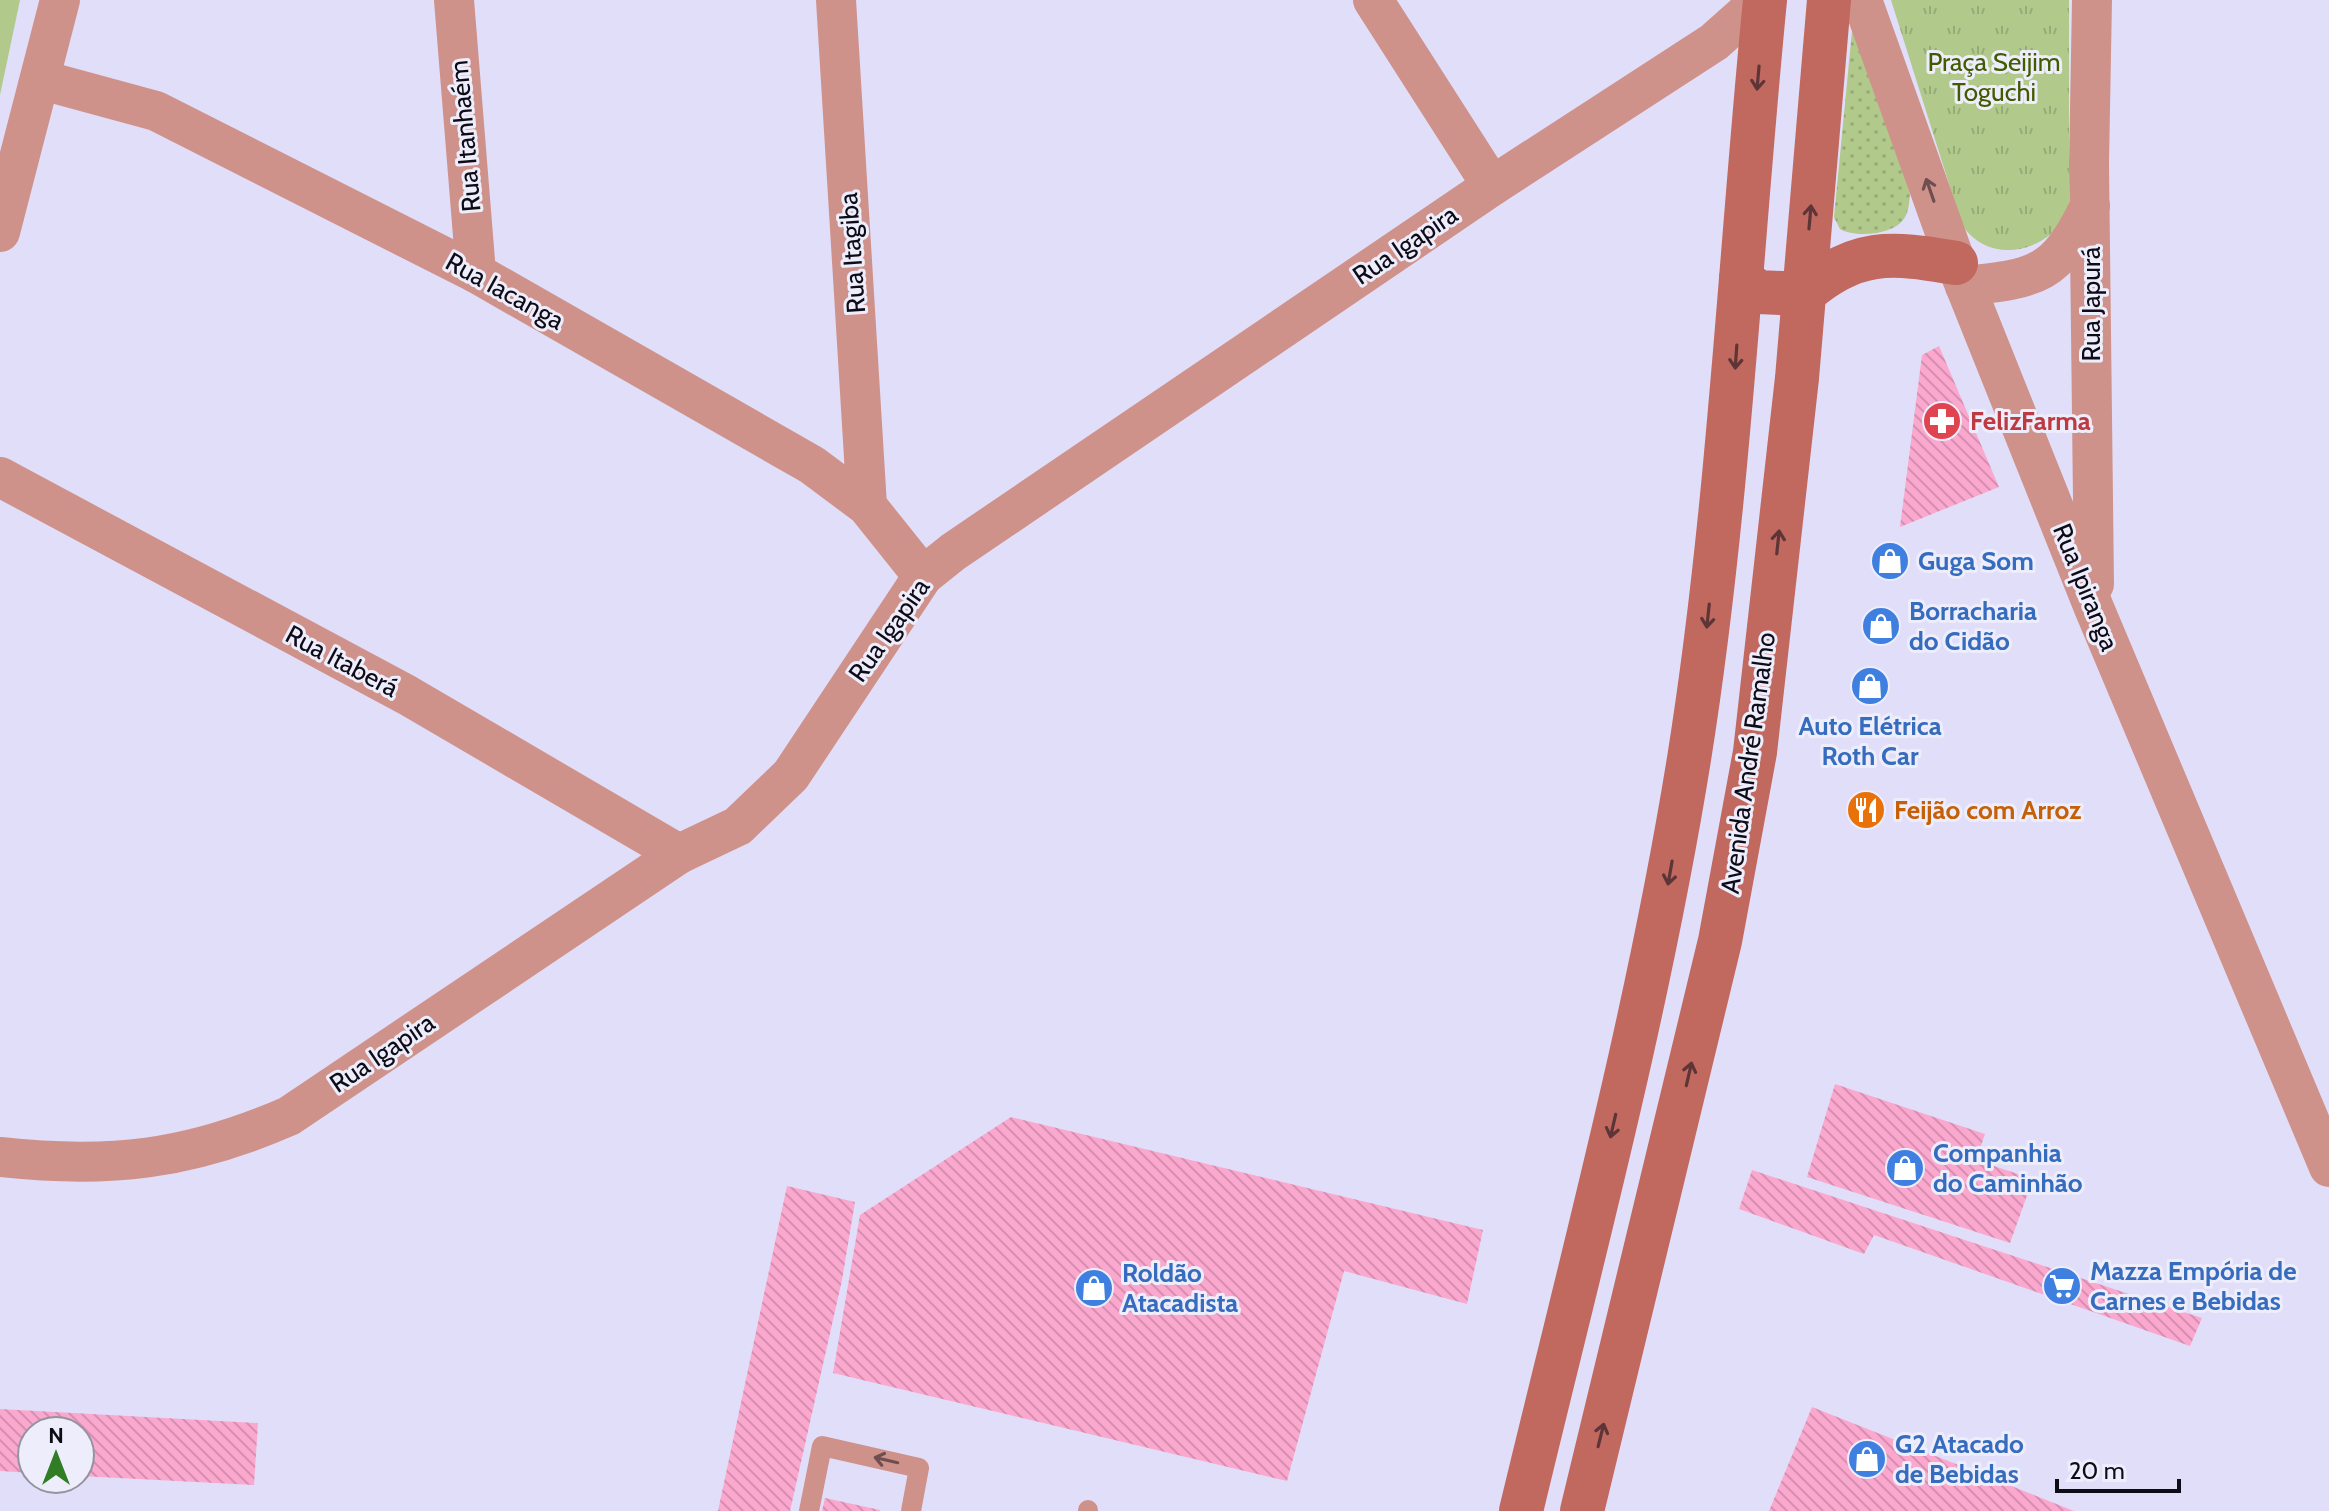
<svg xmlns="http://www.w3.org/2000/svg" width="2329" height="1511" font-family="Cabin,sans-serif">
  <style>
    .grass { fill: url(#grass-dots) }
    .park { fill: url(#park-tufts) }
    .garden { fill: #b1c98b }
    .building { fill: url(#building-back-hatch) }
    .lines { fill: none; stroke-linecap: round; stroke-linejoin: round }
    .service { stroke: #cf928a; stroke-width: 20 }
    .minor { stroke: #cf928a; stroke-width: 40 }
    .secondary { stroke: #c1685f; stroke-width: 44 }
    .oneway { stroke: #5d3537 }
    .oneway2 { stroke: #6e4e50 }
    .labels { text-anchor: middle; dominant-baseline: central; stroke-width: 6; stroke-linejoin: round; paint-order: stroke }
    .park-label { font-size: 26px; fill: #425b00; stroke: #eeedfb }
    .street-label { font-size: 26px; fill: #0c0b16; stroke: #eeedfb }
    .health-label { font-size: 26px; font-weight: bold; fill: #be3a42; stroke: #eeedfb; text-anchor: start }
    .shop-label { font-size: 26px; font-weight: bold; fill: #366cbe; stroke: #eeedfb; text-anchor: start }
    .food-label { font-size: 26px; font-weight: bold; fill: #c56008; stroke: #eeedfb; text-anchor: start }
  </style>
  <defs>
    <pattern id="grass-dots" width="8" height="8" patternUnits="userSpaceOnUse" patternTransform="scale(2)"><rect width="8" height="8" fill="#b1c98b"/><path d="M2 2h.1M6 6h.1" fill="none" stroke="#97ab77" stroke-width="1.8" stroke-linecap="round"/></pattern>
    <pattern id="park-tufts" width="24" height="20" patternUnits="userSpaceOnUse" patternTransform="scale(2)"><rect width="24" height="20" fill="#b1c98b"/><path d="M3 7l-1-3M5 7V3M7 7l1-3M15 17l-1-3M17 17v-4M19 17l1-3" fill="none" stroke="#97ab77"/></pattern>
    <pattern id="building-back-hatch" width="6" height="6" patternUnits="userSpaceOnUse" patternTransform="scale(2)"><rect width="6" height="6" fill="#fba8ce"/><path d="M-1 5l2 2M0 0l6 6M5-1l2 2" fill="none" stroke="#d68fb0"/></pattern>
  </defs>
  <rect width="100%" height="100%" fill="#e1defa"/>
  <path class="grass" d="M1852,31L1864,47L1910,194C1909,203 1909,213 1903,220C1892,235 1855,238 1840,229L1834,217Z"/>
  <path class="park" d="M1891,0H2069V210C2063,218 2058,230 2050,235C2021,257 1983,256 1962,225Z"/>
  <path class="garden" d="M0,0H20L0,95Z"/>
  <g class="building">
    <path d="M1939,346L1999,487L1900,527L1922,355Z"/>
    <path d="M1835,1084L1985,1134L1976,1160L2033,1179L2010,1243L1807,1177Z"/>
    <path d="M1011,1117L1483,1230L1467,1304L1344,1271L1287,1481L833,1373L860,1215Z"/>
    <path d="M1752,1170L2202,1318L2190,1346L1874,1235L1864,1254L1739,1209Z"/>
    <path d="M787,1186L855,1202L842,1280L790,1511H718Z"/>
    <path d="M1812,1407L2074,1511H1769Z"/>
    <path d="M0,1409L258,1423L254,1485L80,1476V1431H32V1473L0,1471Z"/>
    <path d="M825,1498L880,1510V1511H822Z"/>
  </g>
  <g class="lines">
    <g class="service">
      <path d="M809,1511L822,1446L919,1468L911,1511"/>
      <path d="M1088,1511V1510"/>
    </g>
    <g class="minor">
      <path d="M454,0L476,273"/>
      <path d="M836,0L867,506"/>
      <path d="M1373,0L1492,186"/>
      <path d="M1862,0L1956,263L2094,608L2329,1167"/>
      <path d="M2092,0L2089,164L2094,584"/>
      <path d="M42,80L156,111L476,273L812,465L867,506L923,576"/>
      <path d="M0,232L60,0"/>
      <path d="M1965,286C2039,278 2056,275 2090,206"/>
      <path d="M0,477L407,695L679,854"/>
      <path d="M0,1157C109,1169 188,1160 289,1116L679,854L738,826L791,775L923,576L953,552L1492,186L1714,42L1761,0"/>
    </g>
    <g class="secondary">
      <path d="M1741,279L1758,292L1803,294C1855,248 1891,252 1956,263"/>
      <path d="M1521,1511C1581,1261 1648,1013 1689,759C1729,508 1740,253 1765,0"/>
      <path d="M1582,1511L1720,941L1755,752L1797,378L1829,0"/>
    </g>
  </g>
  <defs><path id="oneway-shaft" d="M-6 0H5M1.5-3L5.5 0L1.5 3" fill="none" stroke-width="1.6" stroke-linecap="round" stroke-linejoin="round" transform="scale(2)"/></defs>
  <g class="oneway">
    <use href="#oneway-shaft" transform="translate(1758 78) rotate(95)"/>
    <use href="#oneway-shaft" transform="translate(1810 217) rotate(-85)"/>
    <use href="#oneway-shaft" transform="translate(1736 357) rotate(94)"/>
    <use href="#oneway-shaft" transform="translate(1778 542) rotate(-84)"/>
    <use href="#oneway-shaft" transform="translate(1708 616) rotate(96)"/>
    <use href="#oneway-shaft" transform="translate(1670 873) rotate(100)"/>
    <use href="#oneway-shaft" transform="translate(1689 1074) rotate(-77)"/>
    <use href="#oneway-shaft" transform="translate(1613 1126) rotate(103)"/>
    <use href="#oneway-shaft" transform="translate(1601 1435) rotate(-76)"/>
  </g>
  <g class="oneway2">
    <use href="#oneway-shaft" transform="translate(1930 190) rotate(-109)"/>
    <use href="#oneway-shaft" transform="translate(886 1460) rotate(-167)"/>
  </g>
  <defs>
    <symbol id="pharmacy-disc" viewBox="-11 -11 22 22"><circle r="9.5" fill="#e0444e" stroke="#eeedfb"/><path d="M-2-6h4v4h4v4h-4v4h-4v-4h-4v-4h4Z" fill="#fff"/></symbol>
    <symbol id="shop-disc" viewBox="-11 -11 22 22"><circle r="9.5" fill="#3f7fe0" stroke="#eeedfb"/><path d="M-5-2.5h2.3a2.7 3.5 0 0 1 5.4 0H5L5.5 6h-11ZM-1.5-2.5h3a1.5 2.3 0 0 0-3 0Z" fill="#fff"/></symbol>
    <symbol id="restaurant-disc" viewBox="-11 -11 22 22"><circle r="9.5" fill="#e8710a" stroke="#eeedfb"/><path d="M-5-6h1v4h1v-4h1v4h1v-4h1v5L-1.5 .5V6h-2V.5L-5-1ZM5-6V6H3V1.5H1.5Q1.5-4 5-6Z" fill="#fff"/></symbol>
    <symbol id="supermarket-disc" viewBox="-11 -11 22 22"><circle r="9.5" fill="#3f7fe0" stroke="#eeedfb"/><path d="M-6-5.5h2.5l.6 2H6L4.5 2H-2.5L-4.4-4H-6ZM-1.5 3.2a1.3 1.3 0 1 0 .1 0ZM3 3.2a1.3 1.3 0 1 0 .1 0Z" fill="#fff"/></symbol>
  </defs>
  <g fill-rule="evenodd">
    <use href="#pharmacy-disc" x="1920" y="399" width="44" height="44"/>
    <use href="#shop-disc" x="1868" y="539" width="44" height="44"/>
    <use href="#shop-disc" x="1859" y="604" width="44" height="44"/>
    <use href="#shop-disc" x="1848" y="664" width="44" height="44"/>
    <use href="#restaurant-disc" x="1844" y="788" width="44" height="44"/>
    <use href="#shop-disc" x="1883" y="1146" width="44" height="44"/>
    <use href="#supermarket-disc" x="2040" y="1264" width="44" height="44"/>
    <use href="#shop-disc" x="1072" y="1266" width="44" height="44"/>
    <use href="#shop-disc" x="1845" y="1437" width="44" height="44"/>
  </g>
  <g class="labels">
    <g class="park-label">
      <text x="1994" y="62">Praça Seijim<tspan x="1994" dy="30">Toguchi</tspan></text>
    </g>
    <g class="street-label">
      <text transform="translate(465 136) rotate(-95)">Rua Itanhaém</text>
      <text transform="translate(1405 245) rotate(-34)">Rua Igapira</text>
      <text transform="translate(852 253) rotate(-94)">Rua Itagiba</text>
      <text transform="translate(505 291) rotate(29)">Rua Iacanga</text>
      <text transform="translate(2091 304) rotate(-90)">Rua Japurá</text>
      <text transform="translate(2086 587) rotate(68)">Rua Ipiranga</text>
      <text transform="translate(889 630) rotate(-55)">Rua Igapira</text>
      <text transform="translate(342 661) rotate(28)">Rua Itaberá</text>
      <text transform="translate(1748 763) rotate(-82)">Avenida André Ramalho</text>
      <text transform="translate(382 1053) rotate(-34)">Rua Igapira</text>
    </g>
    <g class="health-label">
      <text x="1970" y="421">FelizFarma</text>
    </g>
    <g class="shop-label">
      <text x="1918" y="561">Guga Som</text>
      <text x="1909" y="611">Borracharia<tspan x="1909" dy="30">do Cidão</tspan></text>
      <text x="1870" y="726" text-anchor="middle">Auto Elétrica<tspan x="1870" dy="30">Roth Car</tspan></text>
      <text x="1933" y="1153">Companhia<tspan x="1933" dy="30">do Caminhão</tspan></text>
      <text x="2090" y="1271">Mazza Empória de<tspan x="2090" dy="30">Carnes e Bebidas</tspan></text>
      <text x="1122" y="1273">Roldão<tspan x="1122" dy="30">Atacadista</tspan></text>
      <text x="1895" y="1444">G2 Atacado<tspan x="1895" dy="30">de Bebidas</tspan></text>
    </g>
    <g class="food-label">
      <text x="1894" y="810">Feijão com Arroz</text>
    </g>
  </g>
  <g transform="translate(56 1455)"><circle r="38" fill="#eeedfb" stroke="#94939f" stroke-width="2"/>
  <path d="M0-6L14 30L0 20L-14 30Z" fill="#317d25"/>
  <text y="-12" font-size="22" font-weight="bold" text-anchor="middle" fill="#0c0b16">N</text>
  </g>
  <path d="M2057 1479v12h122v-12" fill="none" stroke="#0c0b16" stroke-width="4"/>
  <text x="2069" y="1479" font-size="24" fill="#0c0b16" stroke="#eeedfb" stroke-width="6" paint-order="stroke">20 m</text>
</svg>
